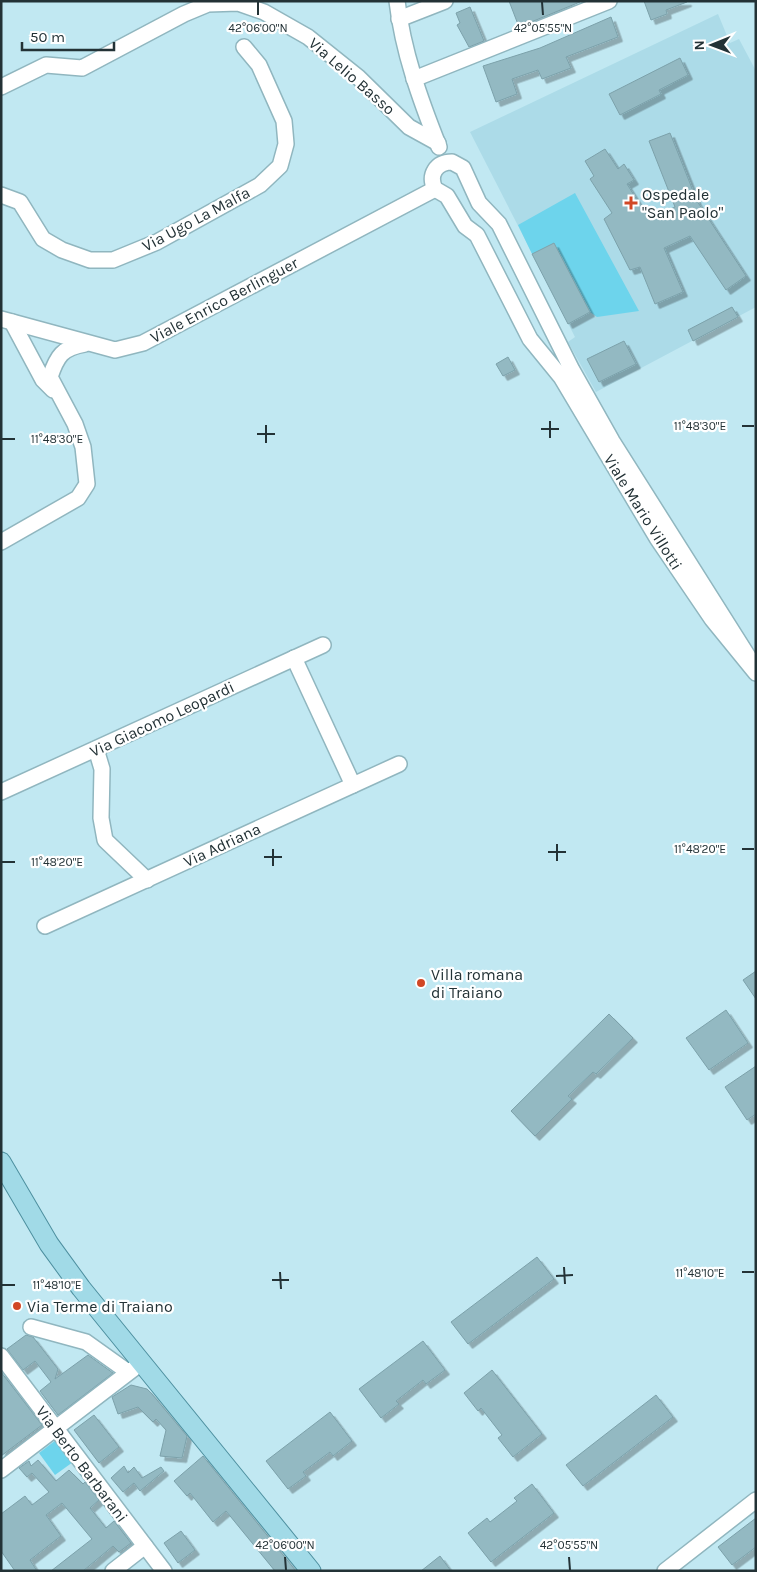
<svg xmlns="http://www.w3.org/2000/svg" width="757" height="1572" font-family="Karla,sans-serif">
  <style>
    .built { fill: #acdbe8 }
    .green { fill: #6dd4ec }
    .building { fill: #93b9c2; stroke: #7ca1aa; filter: url(#shadow) }
    .lines { fill: none; stroke-linecap: round; stroke-linejoin: round }
    .minor-casing { stroke: #90b6bf; stroke-width: 18 }
    .major-casing { stroke: #4d8f9f; stroke-width: 21 }
    .minor { stroke: #fff; stroke-width: 15 }
    .major { stroke: #a1dae7; stroke-width: 19 }
    .ticks { fill: none; stroke: #233236; stroke-width: 2 }
    .poi-dot { fill: #d14725; stroke: #fff; stroke-width: 2 }
    .labels { text-anchor: middle; dominant-baseline: central; stroke-width: 4.5; stroke-linejoin: round; paint-order: stroke }
    .street-label { font-size: 16px; fill: #233236; stroke: #fff }
    .poi-label { font-size: 16px; fill: #233236; stroke: #fff; text-anchor: start }
    .ticks-label { font-size: 12px; text-anchor: middle; fill: #233236; stroke: #fff; stroke-width: 4.5; stroke-linejoin: round; paint-order: stroke }
  </style>
  <defs>
    <filter id="shadow"><feDropShadow dx="4.5" dy="4.5" stdDeviation="0" flood-color="#0004"/></filter>
  </defs>
  <rect width="100%" height="100%" fill="#c1e8f2"/>
  <path class="built" d="M718,14L730,43L739,39L756,71V307L596,392L568,342L575,337L470,132Z"/>
  <g class="green">
    <path d="M575,193L639,311L597,317L590,312L554,243L532,254L518,225Z"/>
    <path d="M56,1440L73,1462L55,1475L39,1453Z"/>
  </g>
  <g class="building">
    <path d="M509,1H580V2L519,27Z"/>
    <path d="M644,1H687V2L666,10L667,14L651,20Z"/>
    <path d="M470,7L484,41L469,47L457,25L460,23L456,13Z"/>
    <path d="M611,17L618,37L566,57L571,68L542,79L538,70L512,79L517,94L496,102L483,66L540,48Z"/>
    <path d="M680,58L688,75L659,90L661,94L620,115L609,94Z"/>
    <path d="M670,133L697,201L746,276L726,290L690,236L664,248L683,292L655,304L640,267L630,270L604,219L612,213L590,179L594,176L585,161L605,149L618,169L624,164L634,180L627,184L649,219L675,207L649,141Z"/>
    <path d="M554,243L590,312L568,324L532,254Z"/>
    <path d="M732,307L738,317L693,341L688,330Z"/>
    <path d="M624,341L636,364L599,382L587,359Z"/>
    <path d="M508,357L515,370L503,376L496,364Z"/>
    <path d="M756,971V999L743,980Z"/>
    <path d="M726,1010L748,1043L709,1070L686,1038Z"/>
    <path d="M609,1014L633,1038L596,1074L593,1072L568,1096L572,1099L535,1136L511,1111Z"/>
    <path d="M756,1066V1114L747,1120L725,1087Z"/>
    <path d="M537,1257L554,1279L468,1344L451,1322Z"/>
    <path d="M26,1335L33,1337L58,1369L55,1379L88,1355L113,1373L58,1415L40,1391L51,1382L35,1361L23,1370L7,1349Z"/>
    <path d="M423,1341L445,1370L426,1384L423,1380L396,1401L399,1404L381,1418L359,1389Z"/>
    <path d="M492,1370L542,1434L513,1457L498,1438L502,1435L481,1408L478,1411L464,1393Z"/>
    <path d="M1,1372L42,1425L1,1456Z"/>
    <path d="M131,1385L147,1389L152,1394L187,1436L182,1458L160,1456L166,1430L156,1419L153,1422L138,1407L118,1414L112,1397Z"/>
    <path d="M656,1395L673,1417L583,1486L566,1465Z"/>
    <path d="M330,1412L352,1441L333,1456L330,1452L303,1472L306,1476L288,1489L266,1461Z"/>
    <path d="M94,1415L119,1447L99,1463L74,1430Z"/>
    <path d="M203,1456L296,1571H275L226,1511L213,1522L190,1493L187,1496L174,1481Z"/>
    <path d="M38,1460L56,1481L69,1470L83,1484L85,1482L99,1500L90,1508L106,1528L114,1521L131,1543L119,1552L113,1546L83,1571H51L92,1539L62,1503L46,1515L61,1536L30,1560L37,1571H15L1,1551V1514L25,1496L32,1505L49,1492L32,1473L27,1477L19,1468L29,1461L31,1466Z"/>
    <path d="M124,1466L128,1473L134,1467L142,1478L161,1467L164,1471L140,1491L134,1483L123,1492L111,1478Z"/>
    <path d="M532,1484L554,1513L491,1562L468,1533L487,1518L490,1522L517,1501L514,1498Z"/>
    <path d="M756,1518V1547L732,1565L718,1547Z"/>
    <path d="M181,1531L195,1550L178,1563L164,1543Z"/>
    <path d="M440,1556L451,1571H421Z"/>
  </g>
  <g class="lines">
    <defs>
      <g id="minor">
        <path d="M397,1C403,52 420,99 439,147"/>
        <path d="M399,19L445,1"/>
        <path d="M414,79L609,1"/>
        <path d="M1,87L46,65L82,68L184,14L208,4L238,3L264,12L308,37L358,77L409,127L438,143"/>
        <path d="M1,195L20,202L43,239L62,250L90,260H113L157,242L260,185L280,166L286,144L284,121L259,65L244,47"/>
        <path d="M1,319L115,350L143,343L435,189"/>
        <path d="M12,322L43,380L53,390"/>
        <path d="M1,542L78,498L87,484L83,447L75,424L50,377C57,356 62,348 85,344"/>
        <path d="M294,658L353,785"/>
        <path d="M756,669L612,441L572,370L499,224L479,203L463,168L452,162C436,162 428,175 435,189L447,196L465,226L477,235L530,339L561,377L657,538L712,619L756,673"/>
        <path d="M96,749L102,769L101,818L105,840L147,880"/>
        <path d="M1,792L323,645"/>
        <path d="M45,926L399,764"/>
        <path d="M31,1327L86,1342L128,1372"/>
        <path d="M1,1356L164,1571"/>
        <path d="M1,1470L141,1363"/>
        <path d="M113,1571L145,1546"/>
        <path d="M665,1571L756,1500"/>
      </g>
      <path id="major" d="M1,1162L49,1244L81,1288L311,1571"/>
    </defs>
    <use href="#minor" class="minor-casing"/>
    <use href="#major" class="major-casing"/>
    <use href="#minor" class="minor"/>
    <use href="#major" class="major"/>
  </g>
  <path class="ticks" d="M258,2V15M542,2L543,15M550,421V438M266,425V443M742,426H754M541,429H559M257,434H275M2,439H15M557,844V861M273,849V866M742,849H754M548,852H566M264,857H282M2,862H15M564,1267L565,1284M280,1272L281,1289M742,1272H754M556,1276L573,1275M272,1280H289M2,1285H15M285,1557L286,1570M569,1557L570,1570"/>
  <g class="poi-dot">
    <path d="M628.5 195.5h5v5h5v5h-5v5h-5v-5h-5v-5h5z"/>
    <circle cx="421" cy="983" r="5"/>
    <circle cx="17" cy="1306" r="5"/>
  </g>
  <g class="labels">
    <g class="street-label">
      <text transform="translate(352 76) rotate(41)">Via Lelio Basso</text>
      <text transform="translate(196 219) rotate(-28)">Via Ugo La Malfa</text>
      <text transform="translate(224 300) rotate(-28)">Viale Enrico Berlinguer</text>
      <text transform="translate(643 512) rotate(58)">Viale Mario Villotti</text>
      <text transform="translate(162 719) rotate(-25)">Via Giacomo Leopardi</text>
      <text transform="translate(222 845) rotate(-25)">Via Adriana</text>
      <text transform="translate(82 1464) rotate(53)">Via Berto Barbarani</text>
    </g>
    <g class="poi-label">
      <text x="642" y="194">Ospedale<tspan x="642" dy="18">"San Paolo"</tspan></text>
      <text x="431" y="974">Villa romana<tspan x="431" dy="18">di Traiano</tspan></text>
      <text x="27" y="1306">Via Terme di Traiano</text>
    </g>
  </g>
  <g class="ticks-label">
    <text x="258" y="32">42°06'00"N</text>
    <text x="543" y="32">42°05'55"N</text>
    <text x="700" y="430">11°48'30"E</text>
    <text x="57" y="443">11°48'30"E</text>
    <text x="700" y="853">11°48'20"E</text>
    <text x="57" y="866">11°48'20"E</text>
    <text x="700" y="1277">11°48'10"E</text>
    <text x="57" y="1289">11°48'10"E</text>
    <text x="285" y="1549">42°06'00"N</text>
    <text x="569" y="1549">42°05'55"N</text>
  </g>
  <rect width="757" height="1572" fill="none" stroke="#233236" stroke-width="5"/>
  <g transform="translate(712 45) rotate(269)" stroke="#ffffff" stroke-width="4" paint-order="stroke">
  <path d="M0-4L9 19L0 12L-9 19Z" fill="#233236"/>
  <text y="-8" font-size="14" font-weight="bold" text-anchor="middle" fill="#233236">N</text>
  </g>
  <path d="M22 42v8h92v-8" fill="none" stroke="#233236" stroke-width="2.5"/>
  <text x="30" y="42" font-size="15" fill="#233236" stroke="#ffffff" stroke-width="4" paint-order="stroke">50 m</text>
</svg>
